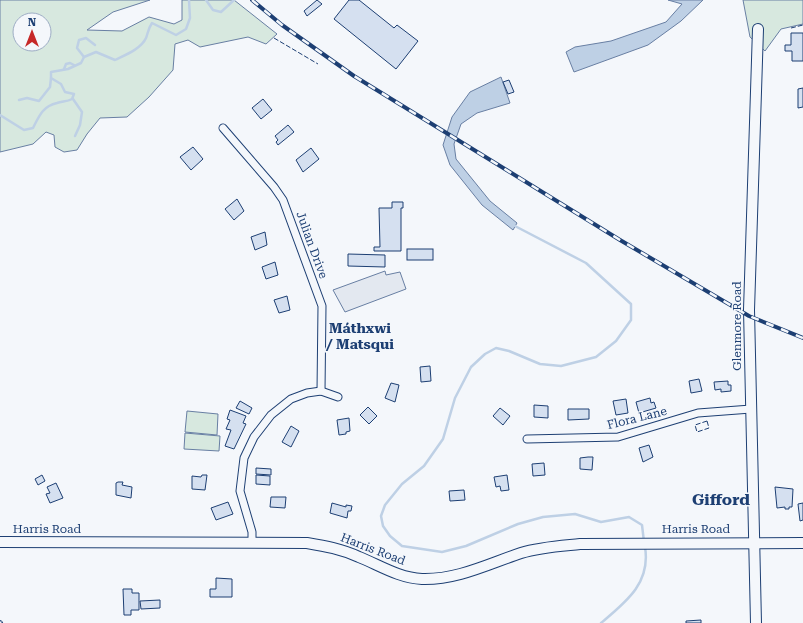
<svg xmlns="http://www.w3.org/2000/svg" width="803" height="623" font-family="'Roboto Serif',serif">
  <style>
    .green { fill: #d7e8df; stroke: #687fa3; fill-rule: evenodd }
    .parking { fill: #e3e8f0; stroke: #687fa3 }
    .water { fill: #bed0e5; stroke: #687fa3 }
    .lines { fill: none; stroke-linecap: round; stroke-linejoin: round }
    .stream { stroke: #bed0e5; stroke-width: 2.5 }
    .building { fill: #d5e0f0; stroke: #1d3f73 }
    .street-casing { stroke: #1d3f73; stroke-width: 9 }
    .secondary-casing { stroke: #1d3f73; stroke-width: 12 }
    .street { stroke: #f4f7fb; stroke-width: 7 }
    .secondary { stroke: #f4f7fb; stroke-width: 10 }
    .rail-casing { stroke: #1d3f73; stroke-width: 4 }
    .rail { stroke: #f4f7fb; stroke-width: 2.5; stroke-dasharray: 8; stroke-linecap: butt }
    .fence { stroke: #1d3f73; stroke-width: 1; stroke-dasharray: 5 2; stroke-linecap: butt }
    .labels { text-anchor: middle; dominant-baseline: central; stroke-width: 3; stroke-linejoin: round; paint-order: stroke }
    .street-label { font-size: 12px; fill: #1d3f73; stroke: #f4f7fb }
    .quarter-label { font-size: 14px; font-weight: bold; fill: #1d3f73; stroke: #f4f7fb }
    .district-label { font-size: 16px; font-weight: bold; fill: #1d3f73; stroke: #f4f7fb }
  </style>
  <rect width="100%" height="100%" fill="#f4f7fb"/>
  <g class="green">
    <path d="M0,0H150L113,12L87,30L122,31L149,17L174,24L182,20V0H234L277,34L266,44L248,37L200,47L188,40L175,44L173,70L149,97L127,117L100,118L87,134L77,150L64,152L55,147L54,135L46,132L33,144L0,152ZM20,20H44V44H20Z"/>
    <path d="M743,0H803V24L781,29L765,51L750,37Z"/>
    <path d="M187,411L218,414L217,435L185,432Z"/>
    <path d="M185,433L220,436L219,451L184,449Z"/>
  </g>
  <path class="parking" d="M385,271L386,275L400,272L406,289L345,312L333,290Z"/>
  <g class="water">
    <path d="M668,0H703L681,21L648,45L574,72L566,52L575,47L611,41L666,22L682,4Z"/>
    <path d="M501,77L510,103L477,113L461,124L454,144L456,159L490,201L517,223L513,230L482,205L450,165L443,145L452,117L470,92Z"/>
  </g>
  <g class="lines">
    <g class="stream">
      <path d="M206,0L213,10L221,12L234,0"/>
      <path d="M84,57L77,48L79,40L86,38L95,45"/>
      <path d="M64,69L66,64L70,63L74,65"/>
      <path d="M73,99L82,112L80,125L75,136"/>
      <path d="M19,100L27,98L39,101L50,87L51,78"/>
      <path d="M0,115L24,130L33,128C39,116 43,106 57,103C62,101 67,102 72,99L74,94L65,92L61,84L51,78V72L68,69L81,63L84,57L96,52L115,60C125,55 141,49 146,38C148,33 148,29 152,23L176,35L186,29L190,18L189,0"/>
      <path d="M513,225L586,263L631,304V320L616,341L596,357L561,366L540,364L509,351L496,348L485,354L471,367L455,398L443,439L424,466L402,484L385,505L381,516L383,526L390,536L402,546L442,552L466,546L518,524L543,517L575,514L601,522L629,517L642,525L644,542"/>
      <path d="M601,623C626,602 651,583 645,547"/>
    </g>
  </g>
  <g class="building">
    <path d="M317,0L322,4L307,16L304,11Z"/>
    <path d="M349,0H359L394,28L397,25L418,41L396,69L334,19Z"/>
    <path d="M791,33H803V61H792V51H785V45H791Z"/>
    <path d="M509,80L514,92L508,94L503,82Z"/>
    <path d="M803,88V107L798,108V89Z"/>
    <path d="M263,99L272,110L261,119L252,108Z"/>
    <path d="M288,125L294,132L278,145L276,142L278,140L275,136Z"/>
    <path d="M193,147L203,159L191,170L180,157Z"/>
    <path d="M311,148L319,159L303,172L296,160Z"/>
    <path d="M237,199L244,211L234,220L225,209Z"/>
    <path d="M392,202H403V208H401V251H374V247H380L379,208H392Z"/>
    <path d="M265,232L267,245L255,250L251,237Z"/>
    <rect x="407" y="249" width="26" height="11"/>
    <path d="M348,254L385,255V267L348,266Z"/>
    <path d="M275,262L278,275L266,279L262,267Z"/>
    <path d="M287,296L290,310L279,313L274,300Z"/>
    <path d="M430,366L431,381L421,382L420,367Z"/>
    <path d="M699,379L702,391L691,393L689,381Z"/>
    <path d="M728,381V385H731V391L721,392V389L715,390L714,382Z"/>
    <path d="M391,383L399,385L395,402L385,398Z"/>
    <path d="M650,398L651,403L654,402L656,408L639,413L636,402Z"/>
    <path d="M626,399L628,413L616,415L613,401Z"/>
    <path d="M240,401L252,408L249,414L236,408Z"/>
    <path d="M534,405L548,406V418L534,417Z"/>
    <path d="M368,407L377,416L369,424L360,415Z"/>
    <path d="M500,408L510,416L503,425L493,416Z"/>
    <path d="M568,409H589V419L568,420Z"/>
    <path d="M230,410L246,416L243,423L246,424L234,449L225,446L231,430L226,429L230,420L227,419Z"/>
    <path d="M349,418L350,431L346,432V434L339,435L337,420Z"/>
    <path d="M291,426L299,431L291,447L282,442Z"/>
    <path d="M649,445L653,457L643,462L639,448Z"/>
    <path d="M588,457H593L592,470L580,469V458Z"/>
    <path d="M544,463L545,475L533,476L532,464Z"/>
    <path d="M256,468L271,469V475L256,474Z"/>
    <path d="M42,475L45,481L38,485L35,479Z"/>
    <path d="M202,475H207L205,490L192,489V476L201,477Z"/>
    <path d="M256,475L270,476V485L256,484Z"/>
    <path d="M507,475L509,490L501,491L500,486L496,487L494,477Z"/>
    <path d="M118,482H123L122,485L132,487L131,498L116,495V483Z"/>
    <path d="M56,483L63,498L50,503L46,494L50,493L47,487Z"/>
    <path d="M775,487L793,489L792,507H789V509H785V507L777,508Z"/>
    <path d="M464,490L465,500L450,501L449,491Z"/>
    <path d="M271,497H286L285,508L270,507Z"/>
    <path d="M228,502L233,514L216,520L211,508Z"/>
    <path d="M332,503L346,507V505L352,506L351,511H348L347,518L330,513Z"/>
    <path d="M803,503V520L800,521L798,504Z"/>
    <path d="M216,578L232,579V597H210V589H216Z"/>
    <path d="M123,589H132V593H139V610H131V615H124Z"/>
    <path d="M160,600V608L141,609L140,601Z"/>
    <path d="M701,620V623H686V621Z"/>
  </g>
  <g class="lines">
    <defs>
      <g id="street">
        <path d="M223,128L274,187L283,200L322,306L321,391"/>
        <path d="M527,439L618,437L698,413L751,409"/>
        <path d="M252,542V532L240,491L244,458L254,437L271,415L291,399L307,393L321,391L338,397"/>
      </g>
      <g id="secondary">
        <path d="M0,542L307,543C325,546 342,549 359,557C379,565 399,578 422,579C457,580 488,564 521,553C540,547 560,546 580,544L803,543"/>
        <path d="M756,623L749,310L758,29"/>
      </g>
    </defs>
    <use href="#street" class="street-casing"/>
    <use href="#secondary" class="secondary-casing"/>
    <use href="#street" class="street"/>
    <use href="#secondary" class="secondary"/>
    <defs>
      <g id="rail">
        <path d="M252,0L282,25L354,76L620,240L749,316L803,338"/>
        <path d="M0,622L1,623"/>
      </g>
    </defs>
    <use href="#rail" class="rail-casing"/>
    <use href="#rail" class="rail"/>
    <g class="fence">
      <path d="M791,28L803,25"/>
      <path d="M274,38L318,64"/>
      <path d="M707,421L709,428L697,432L695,425Z"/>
    </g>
  </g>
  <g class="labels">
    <g class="street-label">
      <text transform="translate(312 245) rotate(70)">Julian Drive</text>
      <text transform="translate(737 326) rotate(-90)">Glenmore Road</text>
      <text transform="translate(637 418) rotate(-14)">Flora Lane</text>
      <text x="47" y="529">Harris Road</text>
      <text x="696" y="529">Harris Road</text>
      <text transform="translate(373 549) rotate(21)">Harris Road</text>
    </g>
    <g class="quarter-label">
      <text x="360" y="328">Máthxwi<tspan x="360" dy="16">/ Matsqui</tspan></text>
    </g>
    <g class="district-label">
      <text x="721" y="499">Gifford</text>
    </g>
  </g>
  <g transform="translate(32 32)"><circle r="19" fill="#f4f7fb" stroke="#9eadc5"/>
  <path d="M0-3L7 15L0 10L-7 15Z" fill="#c62828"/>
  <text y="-6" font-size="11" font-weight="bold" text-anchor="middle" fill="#1d3f73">N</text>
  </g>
</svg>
